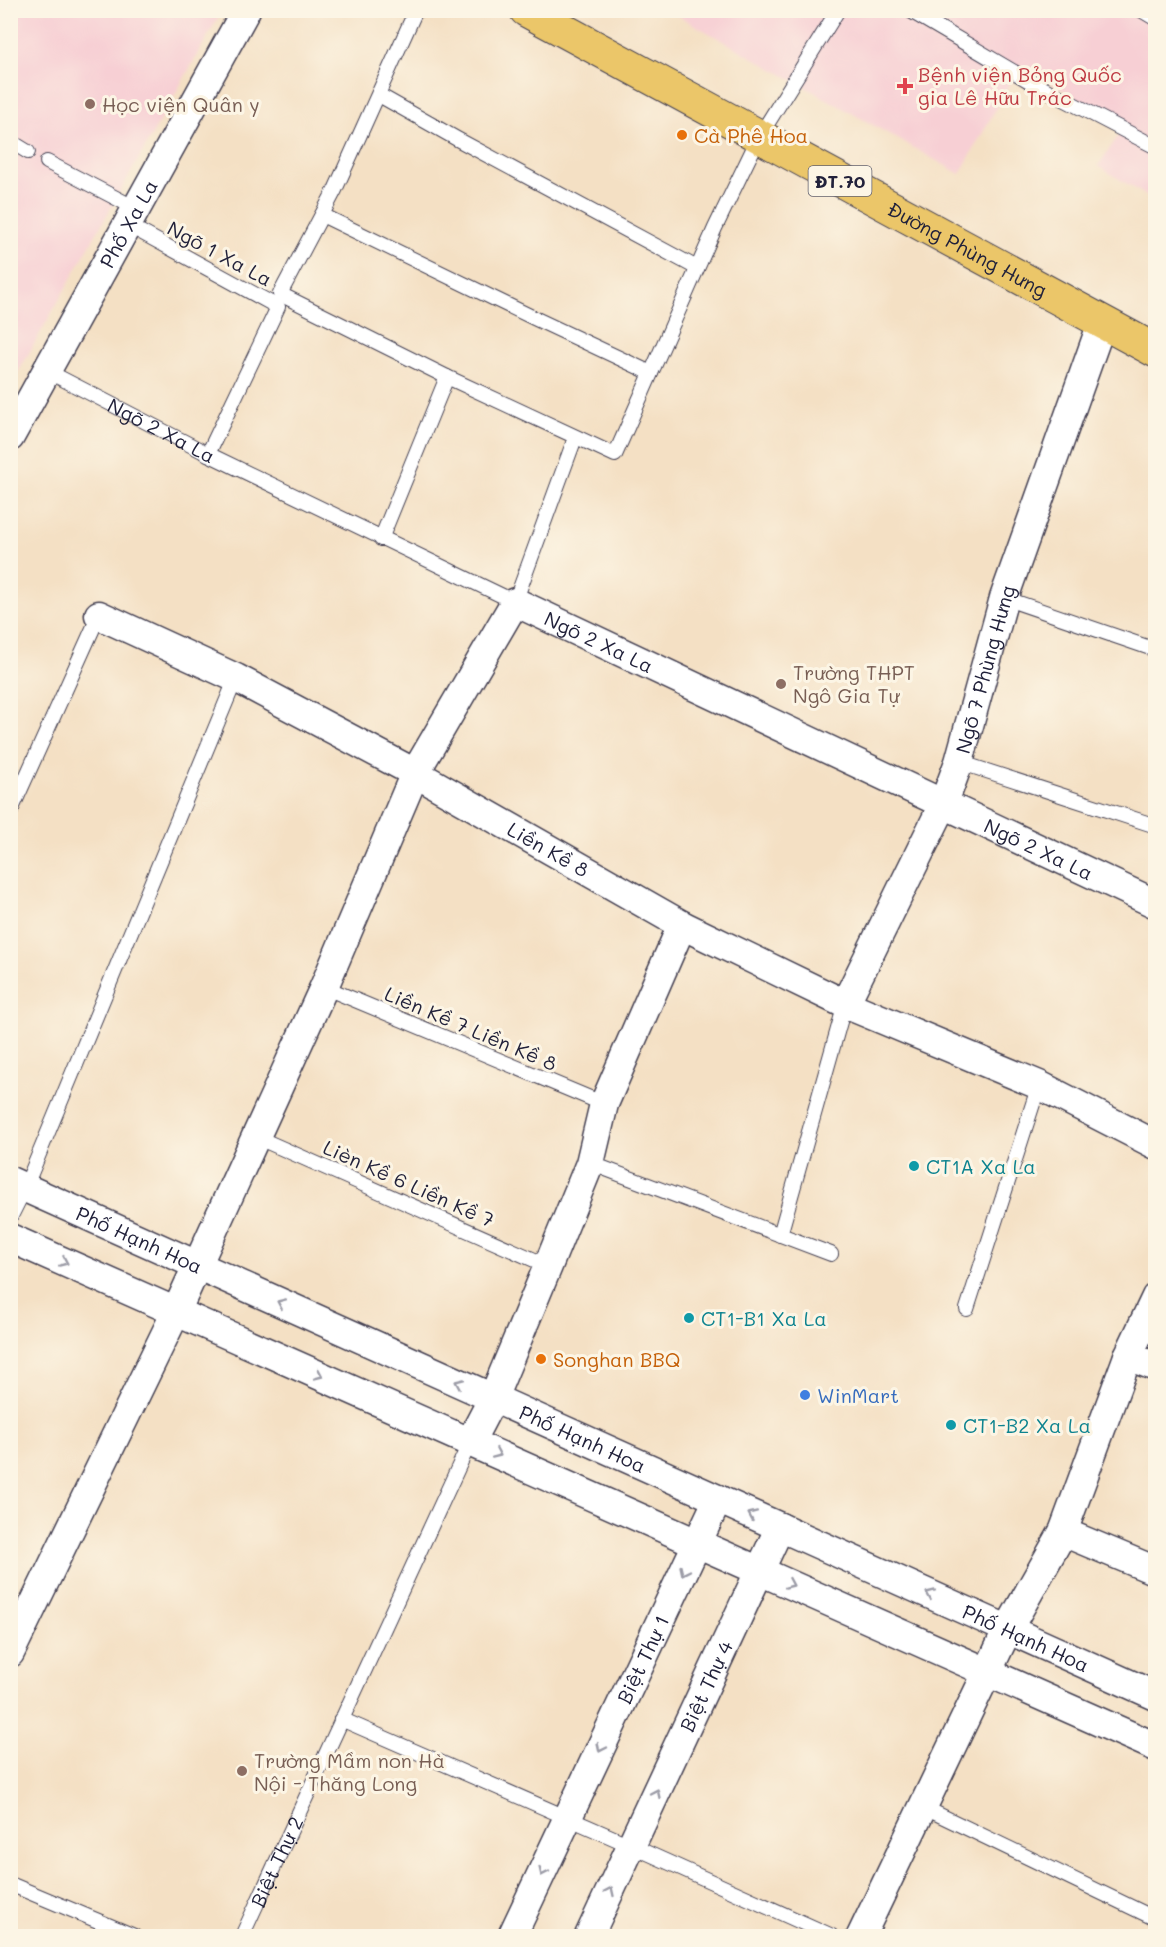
<svg xmlns="http://www.w3.org/2000/svg" width="1166" height="1947" font-family="Mali,sans-serif">
  <style>
    .built { fill: #f7cfd4 }
    .lines { fill: none; stroke-linecap: round; stroke-linejoin: round }
    .service-casing { stroke: #423e50; stroke-width: 16 }
    .minor-casing { stroke: #423e50; stroke-width: 31 }
    .primary-casing { stroke: #423e50; stroke-width: 35 }
    .service { stroke: #fff; stroke-width: 14 }
    .minor { stroke: #fff; stroke-width: 28 }
    .primary { stroke: #ebc669; stroke-width: 33 }
    .oneway { stroke: #9c9ca7 }
    .health-dot { fill: #e0444e; stroke: #fcf5e5; stroke-width: 2 }
    .education-dot { fill: #8d6e63; stroke: #fcf5e5; stroke-width: 2 }
    .food-dot { fill: #e8710a; stroke: #fcf5e5; stroke-width: 2 }
    .culture-dot { fill: #0f9aa8; stroke: #fcf5e5; stroke-width: 2 }
    .shop-dot { fill: #3f7fe0; stroke: #fcf5e5; stroke-width: 2 }
    .labels { text-anchor: middle; dominant-baseline: central; stroke-width: 6; stroke-linejoin: round; paint-order: stroke }
    .shield { fill: #fcf5e5; stroke: #63616e; stroke-width: 1.5 }
    .shield-label { font-size: 18px; font-weight: bold; fill: #22223b }
    .health-label { font-size: 20px; fill: #be3a42; stroke: #fcf5e5; text-anchor: start }
    .education-label { font-size: 20px; fill: #785e54; stroke: #fcf5e5; text-anchor: start }
    .food-label { font-size: 20px; fill: #c56008; stroke: #fcf5e5; text-anchor: start }
    .street-label { font-size: 20px; fill: #22223b; stroke: #fcf5e5 }
    .culture-label { font-size: 20px; fill: #0d838f; stroke: #fcf5e5; text-anchor: start }
    .shop-label { font-size: 20px; fill: #366cbe; stroke: #fcf5e5; text-anchor: start }
  </style>
  <rect width="100%" height="100%" fill="#fcf5e5"/>
  <filter id="ink" filterUnits="userSpaceOnUse"><feTurbulence type="fractalNoise" baseFrequency=".0167" numOctaves="2"/><feDisplacementMap in="SourceGraphic" scale="12" xChannelSelector="R" yChannelSelector="G"/><feConvolveMatrix kernelMatrix="1 2 1 2 8 2 1 2 1" color-interpolation-filters="sRGB"/></filter>
  <filter id="wash" filterUnits="userSpaceOnUse"><feTurbulence type="fractalNoise" baseFrequency=".008" numOctaves="4" result="noise"/><feDisplacementMap in="SourceGraphic" scale="24" xChannelSelector="R" yChannelSelector="G"/><feGaussianBlur stdDeviation="1.35" result="paint"/><feColorMatrix in="noise" values="0 0 0 0 0 0 0 0 0 0 0 0 0 0 0 0 0 1.4 0 .05"/><feComposite in="paint" operator="in"/></filter>
  <g filter="url(#wash)">
    <rect width="100%" height="100%" fill="#f4e0c4"/>
    <g class="built">
      <path d="M11,11H222L11,385Z"/>
      <path d="M670,11H1155V201L1098,166L1125,126L1020,65L960,174Z"/>
    </g>
  </g>
  <g filter="url(#ink)">
    <g class="lines">
      <defs>
        <g id="service">
          <path d="M416,10L335,190L280,294L447,377L615,455L715,228L759,137L838,10"/>
          <path d="M909,10L1031,82L1156,147"/>
          <path d="M1141,10L1156,19"/>
          <path d="M379,95L457,139L697,268"/>
          <path d="M10,141L28,152"/>
          <path d="M47,162L137,209"/>
          <path d="M322,215L534,318L651,373"/>
          <path d="M128,225L278,307L208,454"/>
          <path id="s1" d="M47,371L208,454L515,602L575,438"/>
          <path d="M381,539L447,377"/>
          <path d="M1004,598L1156,650"/>
          <path d="M959,762L1156,826"/>
          <path d="M10,813L99,615"/>
          <path d="M324,987L604,1104"/>
          <path d="M254,1136L548,1266"/>
          <path d="M590,1163L831,1254"/>
          <path d="M10,1218L25,1188L236,678"/>
          <path d="M780,1235L845,1004"/>
          <path d="M967,1309L1039,1085"/>
          <path d="M341,1719L632,1846L832,1936"/>
          <path d="M923,1807L1156,1919"/>
          <path d="M10,1884L134,1936"/>
          <path id="s2" d="M242,1936L470,1442"/>
        </g>
        <g id="minor">
          <path id="s3" d="M10,437L246,10"/>
          <path id="s4" d="M99,615L236,678L415,773L682,925L845,1004L1039,1085L1156,1145"/>
          <path id="s5" d="M845,1004L943,805L959,762L1004,598L1102,323"/>
          <path id="s6" d="M10,1181L1156,1696"/>
          <path d="M10,1238L1156,1747"/>
          <path d="M1128,1356L1156,1367"/>
          <path d="M470,1442L493,1398L548,1266L590,1163L604,1104L682,925"/>
          <path d="M1063,1532L1156,1571"/>
          <path id="s7" d="M10,1653L176,1312L324,987L415,773L515,602L1156,904"/>
          <path id="s8" d="M512,1936L718,1499"/>
          <path id="s9" d="M589,1936L780,1527"/>
          <path d="M861,1936L1008,1629L1063,1532L1128,1356L1156,1297"/>
        </g>
        <g id="primary">
          <path id="s10" d="M526,10L1156,351"/>
        </g>
      </defs>
      <use href="#service" class="service-casing"/>
      <use href="#minor" class="minor-casing"/>
      <use href="#primary" class="primary-casing"/>
      <use href="#service" class="service"/>
      <use href="#minor" class="minor"/>
      <use href="#primary" class="primary"/>
    </g>
    <defs><path id="oneway-chevron" d="M-2-3.5L2.5 0L-2 3.5" fill="none" stroke-width="1.6" stroke-linecap="round" stroke-linejoin="round" transform="scale(1.5)"/></defs>
    <g class="oneway">
      <use href="#oneway-chevron" transform="translate(64 1262) rotate(24)"/>
      <use href="#oneway-chevron" transform="translate(281 1303) rotate(-156)"/>
      <use href="#oneway-chevron" transform="translate(319 1375) rotate(24)"/>
      <use href="#oneway-chevron" transform="translate(459 1383) rotate(-156)"/>
      <use href="#oneway-chevron" transform="translate(497 1454) rotate(24)"/>
      <use href="#oneway-chevron" transform="translate(752 1515) rotate(-156)"/>
      <use href="#oneway-chevron" transform="translate(684 1571) rotate(115)"/>
      <use href="#oneway-chevron" transform="translate(790 1584) rotate(24)"/>
      <use href="#oneway-chevron" transform="translate(930 1594) rotate(-156)"/>
      <use href="#oneway-chevron" transform="translate(601 1748) rotate(115)"/>
      <use href="#oneway-chevron" transform="translate(656 1793) rotate(-65)"/>
      <use href="#oneway-chevron" transform="translate(543 1872) rotate(115)"/>
      <use href="#oneway-chevron" transform="translate(610 1891) rotate(-65)"/>
    </g>
  </g>
  <path class="health-dot" d="M902 77h6v6h6v6h-6v6h-6v-6h-6v-6h6z"/>
  <g class="education-dot">
    <circle cx="90" cy="104" r="6"/>
    <circle cx="781" cy="684" r="6"/>
    <circle cx="242" cy="1771" r="6"/>
  </g>
  <g class="food-dot">
    <circle cx="682" cy="135" r="6"/>
    <circle cx="541" cy="1359" r="6"/>
  </g>
  <g class="culture-dot">
    <circle cx="914" cy="1166" r="6"/>
    <circle cx="689" cy="1318" r="6"/>
    <circle cx="951" cy="1425" r="6"/>
  </g>
  <circle class="shop-dot" cx="805" cy="1395" r="6"/>
  <g class="labels">
    <rect class="shield" x="808.5" y="166" width="63" height="30" rx="4.5"/>
    <g class="shield-label">
      <text x="840" y="181">ĐT.70</text>
    </g>
    <g class="health-label">
      <text x="918" y="74">Bệnh viện Bỏng Quốc<tspan x="918" dy="23">gia Lê Hữu Trác</tspan></text>
    </g>
    <g class="education-label">
      <text x="102" y="104">Học viện Quân y</text>
      <text x="793" y="672">Trường THPT<tspan x="793" dy="23">Ngô Gia Tự</tspan></text>
      <text x="254" y="1760">Trường Mầm non Hà<tspan x="254" dy="23">Nội - Thăng Long</tspan></text>
    </g>
    <g class="food-label">
      <text x="694" y="135">Cà Phê Hoa</text>
      <text x="553" y="1359">Songhan BBQ</text>
    </g>
    <g class="street-label">
      <text stroke="none"><textPath href="#s3" startOffset="244">Phố Xa La</textPath></text>
      <text stroke="none"><textPath href="#s10" startOffset="502">Đường Phùng Hưng</textPath></text>
      <text transform="translate(220 253) rotate(28)">Ngõ 1 Xa La</text>
      <text stroke="none"><textPath href="#s1" startOffset="129">Ngõ 2 Xa La</textPath></text>
      <text stroke="none"><textPath href="#s7" startOffset="1260">Ngõ 2 Xa La</textPath></text>
      <text stroke="none"><textPath href="#s5" startOffset="364">Ngõ 7 Phùng Hưng</textPath></text>
      <text stroke="none"><textPath href="#s4" startOffset="507">Liền Kề 8</textPath></text>
      <text stroke="none"><textPath href="#s7" startOffset="1746">Ngõ 2 Xa La</textPath></text>
      <text transform="translate(471 1028) rotate(23)">Liền Kề 7 Liền Kề 8</text>
      <text transform="translate(409 1183) rotate(24)">Lièn Kề 6 Liền Kề 7</text>
      <text stroke="none"><textPath href="#s6" startOffset="142">Phố Hạnh Hoa</textPath></text>
      <text stroke="none"><textPath href="#s6" startOffset="628">Phố Hạnh Hoa</textPath></text>
      <text stroke="none"><textPath href="#s6" startOffset="1114">Phố Hạnh Hoa</textPath></text>
      <text stroke="none"><textPath href="#s8" startOffset="306">Biệt Thự 1</textPath></text>
      <text stroke="none"><textPath href="#s9" startOffset="276">Biệt Thự 4</textPath></text>
      <text stroke="none"><textPath href="#s2" startOffset="82">Biệt Thự 2</textPath></text>
    </g>
    <g class="culture-label">
      <text x="926" y="1166">CT1A Xa La</text>
      <text x="701" y="1318">CT1-B1 Xa La</text>
      <text x="963" y="1425">CT1-B2 Xa La</text>
    </g>
    <g class="shop-label">
      <text x="817" y="1395">WinMart</text>
    </g>
  </g>
  <rect width="1166" height="1947" fill="none" stroke="#fcf5e5" stroke-width="36"/>
</svg>
